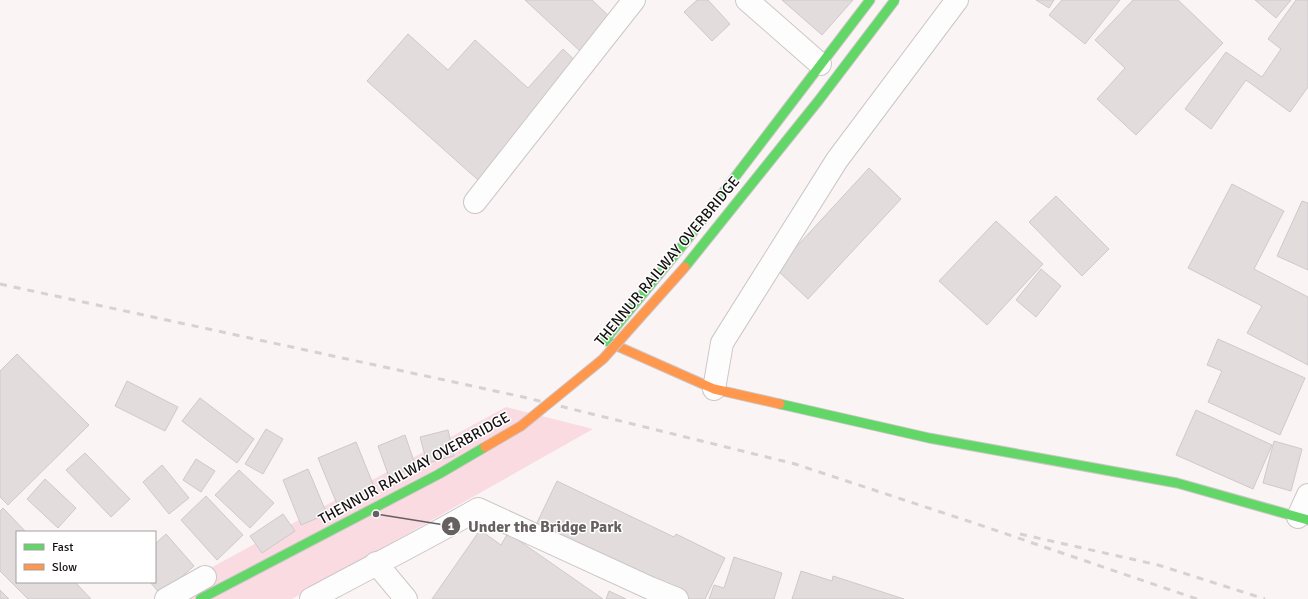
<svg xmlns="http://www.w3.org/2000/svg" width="1308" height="599" font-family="Signika,sans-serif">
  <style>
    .green { fill: #f9dbe1 }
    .building { fill: #e2dcdd; stroke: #cfc9ca }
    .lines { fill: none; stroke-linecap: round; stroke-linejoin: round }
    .street-casing { stroke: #ccc6c7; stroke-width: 24 }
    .fast-casing { stroke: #ccc6c7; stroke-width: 11 }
    .slow-casing { stroke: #ccc6c7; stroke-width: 11 }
    .street { stroke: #fefdfe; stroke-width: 22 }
    .fast { stroke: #63d668; stroke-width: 9 }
    .slow { stroke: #ff974d; stroke-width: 9 }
    .rail { stroke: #d4d2d2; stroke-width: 3; stroke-dasharray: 7 7; stroke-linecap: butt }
    .fast-bridge-casing { stroke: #ccc6c7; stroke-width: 11; stroke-linecap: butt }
    .slow-bridge-casing { stroke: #ccc6c7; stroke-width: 11; stroke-linecap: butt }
    .fast-bridge { stroke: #63d668; stroke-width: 9 }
    .slow-bridge { stroke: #ff974d; stroke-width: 9 }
    .labels { text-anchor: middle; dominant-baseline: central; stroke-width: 3; stroke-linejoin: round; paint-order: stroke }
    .street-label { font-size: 15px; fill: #161011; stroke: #fff }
    .leader { fill: none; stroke: #666061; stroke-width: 1.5 }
    .callout-dot { fill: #666061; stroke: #fff; stroke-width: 1.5 }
    .mark-label { font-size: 12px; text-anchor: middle; font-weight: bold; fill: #fff }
    .callout-label { font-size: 16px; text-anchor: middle; font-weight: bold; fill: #666061; stroke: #fff; stroke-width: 3; stroke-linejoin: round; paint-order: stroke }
  </style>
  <rect width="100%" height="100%" fill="#faf4f5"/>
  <path class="green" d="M506,407L593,429L292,599H154Z"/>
  <g class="building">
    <path d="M525,0H592L611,18L580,51Z"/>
    <path d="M697,0H708L730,24L712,41L684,12Z"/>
    <path d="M782,0H853L822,35Z"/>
    <path d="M1036,0H1054L1049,8Z"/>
    <path d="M1062,0H1120L1085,44L1049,15Z"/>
    <path d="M1133,0H1178L1223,43L1136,135L1097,99L1125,68L1095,40Z"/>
    <path d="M1255,0H1291L1276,18Z"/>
    <path d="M1296,0H1308V87L1290,112L1246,80L1211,129L1185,109L1226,52L1262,77L1281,49L1268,39Z"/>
    <path d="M408,34L448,70L475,40L528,88L563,49L581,66L478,180L367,81Z"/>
    <path d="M869,168L901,199L808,299L776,269Z"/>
    <path d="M1232,184L1284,211L1254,269L1308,297V365L1247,333L1262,306L1188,268Z"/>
    <path d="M1056,196L1109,249L1082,276L1029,222Z"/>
    <path d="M1302,201L1308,203V270L1277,256Z"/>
    <path d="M996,221L1043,264L987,325L939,281Z"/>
    <path d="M1041,269L1061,286L1036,317L1016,300Z"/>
    <path d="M1218,339L1305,378L1280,435L1208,402L1222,371L1207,365Z"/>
    <path d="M17,354L89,425L8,505L0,497V371Z"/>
    <path d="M127,381L178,407L165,431L115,406Z"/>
    <path d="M200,398L254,439L237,463L182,421Z"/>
    <path d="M1196,410L1272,445L1253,489L1176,455Z"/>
    <path d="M266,429L283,439L263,474L245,464Z"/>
    <path d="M448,430L454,456L427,463L420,437Z"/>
    <path d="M405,435L416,467L389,477L378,446Z"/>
    <path d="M1274,441L1302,449L1291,491L1263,483Z"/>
    <path d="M356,442L375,489L337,504L318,458Z"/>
    <path d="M85,453L130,499L111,517L66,470Z"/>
    <path d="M196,459L215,471L201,492L183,480Z"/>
    <path d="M162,465L189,498L169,514L143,482Z"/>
    <path d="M308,469L327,514L301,525L283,480Z"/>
    <path d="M239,470L274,503L250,528L215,495Z"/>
    <path d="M45,479L76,508L58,528L27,499Z"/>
    <path d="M557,481L674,537L676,534L725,558L705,599H681L534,529Z"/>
    <path d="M206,496L243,535L217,560L181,520Z"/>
    <path d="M3,508L26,532H17V582H75L91,599H28L0,571V511Z"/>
    <path d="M283,514L295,531L262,553L250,536Z"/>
    <path d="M480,530L501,545L508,533L603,599H432Z"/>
    <path d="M166,534L194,566L161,595L150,582H155V544Z"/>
    <path d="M734,557L782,573L774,599H709L714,585L724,588Z"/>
    <path d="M801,571L832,581L833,576L904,599H792Z"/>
    <path d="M0,590L9,599H0Z"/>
    <path d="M609,591L626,599H606Z"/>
  </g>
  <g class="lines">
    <defs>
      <g id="street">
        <path d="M747,0L820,64"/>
        <path d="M475,202L634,0"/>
        <path d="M714,389L722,343L837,160L957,0"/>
        <path d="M1298,517L1308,495"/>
        <path d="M376,563L406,599"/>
        <path d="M166,599L205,577"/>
        <path d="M311,599C366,569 423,541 478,509L650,588L677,599"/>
      </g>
      <g id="fast">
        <path d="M617,346L605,340L687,240L870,0"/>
        <path d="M780,404L929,438L1177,483L1308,520"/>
      </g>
      <path id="slow" d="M617,346L714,389L780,404"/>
    </defs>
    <use href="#street" class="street-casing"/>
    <use href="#fast" class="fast-casing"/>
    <use href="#slow" class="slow-casing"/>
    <use href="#street" class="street"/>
    <use href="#fast" class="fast"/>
    <use href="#slow" class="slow"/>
    <g class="rail">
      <path d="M0,284L523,397L795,464L974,523L1197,599"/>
      <path d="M1020,534L1158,565L1265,599"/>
    </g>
    <defs>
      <g id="fast-bridge">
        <path d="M685,267L819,100L895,0"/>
        <path d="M200,599L439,474L485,447"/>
      </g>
      <path id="slow-bridge" d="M485,447L521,426L603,359L685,267"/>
    </defs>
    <use href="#fast-bridge" class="fast-bridge-casing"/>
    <use href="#slow-bridge" class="slow-bridge-casing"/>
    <use href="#fast-bridge" class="fast-bridge"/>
    <use href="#slow-bridge" class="slow-bridge"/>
  </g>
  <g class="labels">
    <g class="street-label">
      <text transform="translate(667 261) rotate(-50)">THENNUR RAILWAY OVERBRIDGE</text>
      <text transform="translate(414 468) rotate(-29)">THENNUR RAILWAY OVERBRIDGE</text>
    </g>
  </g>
  <path class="leader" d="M376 514L451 526"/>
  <g class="callout-dot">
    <circle cx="376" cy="514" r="4"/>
    <circle cx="451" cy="526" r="10"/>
  </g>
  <g class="mark-label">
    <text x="451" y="530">1</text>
  </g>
  <g class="callout-label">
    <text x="545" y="532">Under the Bridge Park</text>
  </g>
  <rect x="16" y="531" width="140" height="52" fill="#ffffff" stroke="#a29fa0"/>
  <rect x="24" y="544" width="20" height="6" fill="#63d668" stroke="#a29fa0"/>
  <text x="52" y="551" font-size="12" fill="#161011">Fast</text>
  <rect x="24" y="564" width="20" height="6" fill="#ff974d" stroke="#a29fa0"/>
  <text x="52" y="571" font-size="12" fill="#161011">Slow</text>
</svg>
